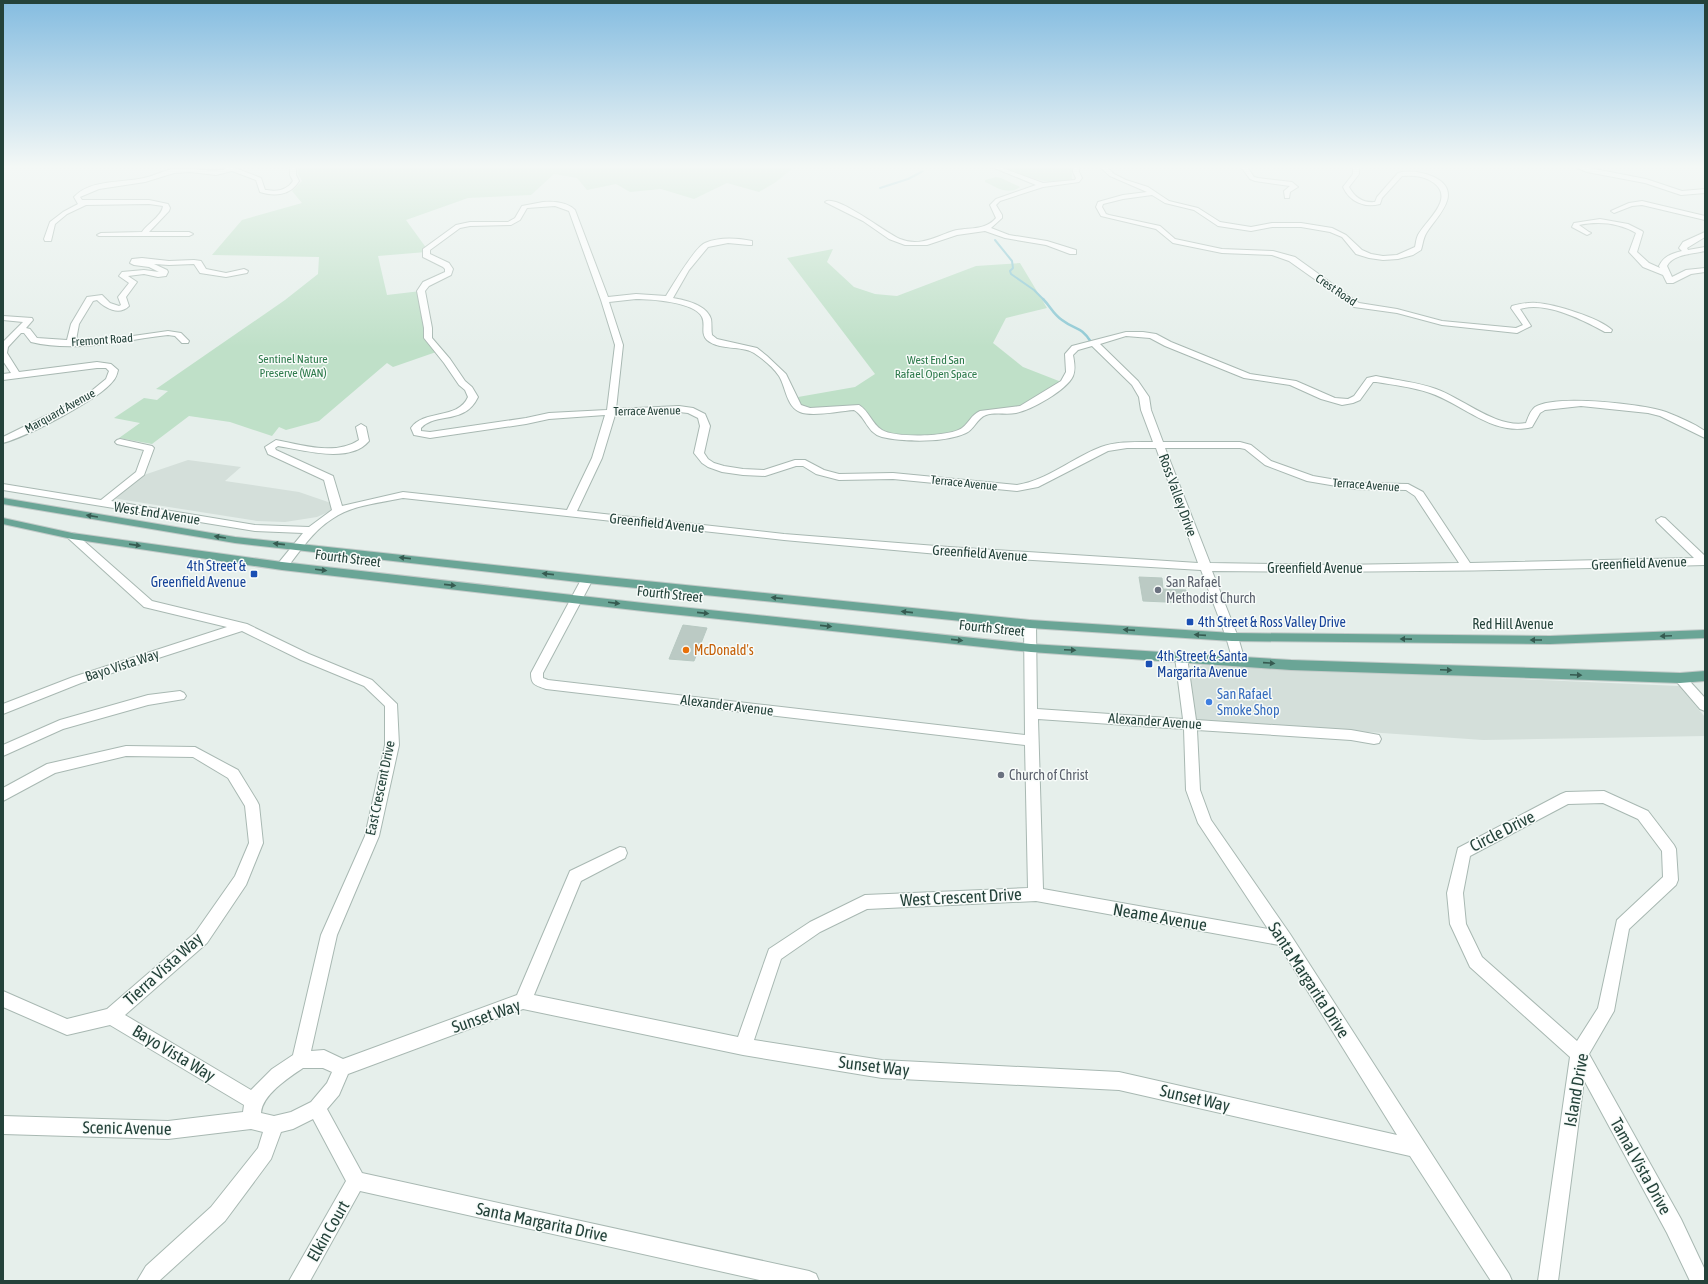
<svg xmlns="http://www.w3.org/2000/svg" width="1708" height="1284" font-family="'Asap Condensed',sans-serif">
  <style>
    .built { fill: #d4dfda }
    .green { fill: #bfe0c8 }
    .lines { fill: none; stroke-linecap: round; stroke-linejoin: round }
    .stream-far1 { stroke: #8ec9d4; stroke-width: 2 }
    .stream { stroke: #8ec9d4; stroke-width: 2.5 }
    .building { fill: #bbcac4; stroke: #b8c9c2 }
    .minor-casing { stroke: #a8b8b2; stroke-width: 2 }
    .primary-casing { stroke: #c2cac8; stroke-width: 2 }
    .minor { fill: #fff; fill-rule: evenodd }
    .primary { fill: #6aa596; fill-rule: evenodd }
    .oneway { fill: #365b51 }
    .transit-dot { fill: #1a4fb4; stroke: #f7fbf9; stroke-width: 1.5 }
    .worship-dot { fill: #6b7280; stroke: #f7fbf9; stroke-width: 1.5 }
    .food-dot { fill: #e8710a; stroke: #f7fbf9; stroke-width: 1.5 }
    .shop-dot { fill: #3f7fe0; stroke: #f7fbf9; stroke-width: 1.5 }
    .labels { text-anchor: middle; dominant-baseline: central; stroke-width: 3; stroke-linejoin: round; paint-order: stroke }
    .far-street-label { font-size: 12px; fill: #24423a; stroke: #f7fbf9 }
    .far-park-label { font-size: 12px; fill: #2d7a4b; stroke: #f7fbf9 }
    .street-label { font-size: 14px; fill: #24423a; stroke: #f7fbf9 }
    .transit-label { font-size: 14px; fill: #164399; stroke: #f7fbf9; text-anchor: start }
    .worship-label { font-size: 14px; fill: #5b616d; stroke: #f7fbf9; text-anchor: start }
    .food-label { font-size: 14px; fill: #c56008; stroke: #f7fbf9; text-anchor: start }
    .shop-label { font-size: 14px; fill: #366cbe; stroke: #f7fbf9; text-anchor: start }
    .near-street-label { font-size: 17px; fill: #24423a; stroke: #f7fbf9 }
  </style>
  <rect width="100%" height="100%" fill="#e6efeb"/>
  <g class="built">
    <path d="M188,460L241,467L225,481L299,492L331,503L333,510L317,517L285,522L257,521L112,498L141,476Z"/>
    <path d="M1202,665L1679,686L1705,717V736L1483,740L1196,720L1190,673Z"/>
  </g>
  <g class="green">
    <path d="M298,167H794L776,182L759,192L727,183L694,199L661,189L630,192L616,184L587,190L577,178L554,174L531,195L468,198L406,220L427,249L426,252L378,256L387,295L421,291L428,338L439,351L393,367L387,363L319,421L286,430L279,427L272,436L230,422L189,416L152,444L119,438L140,423L114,418L144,398L157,400L168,391L156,389L285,300L318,274L319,257L212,255L242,220L302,203L292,191L302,181L298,174Z"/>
    <path d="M1003,167H1072V179C1045,187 1028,176 1003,167Z"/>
    <path d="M996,177L1001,178L1020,187C1008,196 996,187 985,182V180Z"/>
    <path d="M833,249L827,262L854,287L875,294L897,296L976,266L1020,263L1047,308L1006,318L993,343L1023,367L1064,383L1016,410L983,413L962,432L912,437L881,434L861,409L803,410L798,397L855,387L875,374L787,258Z"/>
  </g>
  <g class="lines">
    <g class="stream-far1">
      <path d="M880,188L908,179L923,171"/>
      <path d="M995,240L1012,261L1013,268L1010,271L1011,274L1034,290L1044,300"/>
    </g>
    <path class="stream" d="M1043,299C1051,307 1053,314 1062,320C1075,330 1081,326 1091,342"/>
  </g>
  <g class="building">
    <path d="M1139,577L1162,578L1163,589L1186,590L1188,603L1143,601Z"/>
    <path d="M683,625L707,628L694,661L669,659Z"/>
  </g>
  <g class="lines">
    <defs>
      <g id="minor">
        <path d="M224,167L235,168L261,178L265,190H267C277,192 287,190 293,181L290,175V167H296V175L299,181C291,195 275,197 260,192L256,180L232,171L216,175L190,172L174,173L145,182L99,189L80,197L82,200H149L168,204L170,208L169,211L149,232H189L193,234L189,236H99L97,235L101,233L142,232C147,224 162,216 163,206L149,204L86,205L67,214L55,224L51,241H45L44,239L50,222L63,212L78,204L74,197C90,179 123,183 144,178C154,176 164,170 174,169C192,167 209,173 226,169Z"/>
        <path d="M992,167H1000L1043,183L1075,180L1076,178L1073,172V167H1079V172L1082,178L1079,182L1043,187L1000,201L996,205L1002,215V218L991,228L1009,235L1047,241L1076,250V254H1070L1046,245L1005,238L985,231L957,235L927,245H905L889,239L863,221L825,202C836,193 887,234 900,239C919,247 935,237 953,231C968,227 985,231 996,218L990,205L996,199L1036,185Z"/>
        <path d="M1100,167H1107L1114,174L1126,180L1148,187L1169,201L1198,208L1220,222L1251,227L1272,223H1301L1332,228L1346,235L1362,250L1371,254L1383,256L1397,255L1415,247C1416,243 1416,239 1418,235C1426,220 1455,199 1434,183C1425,176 1413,175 1402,176L1382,198L1380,204C1364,208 1350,202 1343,187L1353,174V167H1359V174L1349,187C1355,198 1363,203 1375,202L1377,197L1398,173C1409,170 1423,172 1434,177C1464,192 1438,215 1427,232C1423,238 1423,244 1421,250L1413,255L1398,259L1383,260L1369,258L1356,254L1342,237L1330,232L1301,227H1272L1251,231L1218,226L1194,210L1165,203L1152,195L1123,199L1103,204L1102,207L1106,214L1109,215L1160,226L1175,239L1222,249L1273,251L1295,257L1359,303L1397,309L1442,321L1516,328L1523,325L1511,308L1512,306C1520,304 1528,302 1537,303C1554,304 1600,318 1612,330L1611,332H1605C1583,320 1546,301 1520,309L1531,326L1517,333L1442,325L1397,313L1354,307L1289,261L1272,255L1222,253L1173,243L1156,229L1101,216L1096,207L1098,202L1123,195L1147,192L1110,176Z"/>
        <path d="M1241,167H1247L1254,177L1258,178L1292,182L1298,187L1290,192L1289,198H1285L1284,191L1290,186L1255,181L1250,179Z"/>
        <path d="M1575,167H1584L1646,179L1682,191L1705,189V193L1681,195L1645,183L1587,172Z"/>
        <path d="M1642,201L1705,216V220L1642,205L1632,206L1614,213L1611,211L1629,203Z"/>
        <path d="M543,202C554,201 567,202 575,210L608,297L636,294L666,296C673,285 695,247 705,243C719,237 737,238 752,241V245H749L728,243L708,247L689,270L673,298C685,300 707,305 711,319C712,325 711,330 712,335L717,339L757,348L767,356L786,374L801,405L810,408L859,405C869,411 872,424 882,430C895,438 949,437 962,428C969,423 971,415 980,411L1020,406L1061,381L1066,372L1065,354L1072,346L1126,332H1143L1156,334L1171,342L1250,374L1296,381L1335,398L1348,399L1354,396L1367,378L1376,376C1395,380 1417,382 1436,389C1462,398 1497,429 1526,423C1528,418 1530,411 1535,407C1555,394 1644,404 1666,412C1679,417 1693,423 1705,431V438L1660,416L1648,413L1581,406L1545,410L1540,413L1532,427C1493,437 1465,405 1430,393C1413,387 1394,385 1376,382H1373L1360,400L1353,403L1342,405L1321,399L1290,385L1244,378L1165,346L1150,338L1126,336L1100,344L1138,381L1149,397L1151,410L1163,442H1240L1251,445L1271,461L1313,476L1354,483L1408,484L1423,492L1470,563L1694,558L1657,522L1656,520L1661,517L1665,518L1705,556V565C1541,570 1377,573 1212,571L1238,637L1245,661L1243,664L1239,665L1235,664L1233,661L1226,637L1201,570L949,555L784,540L403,498C379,503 352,505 332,519C313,531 300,551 286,569H278L276,566L303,533L255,531L3,490V484L101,500L136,472L144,450L117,444L115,442L117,440L120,439L152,446L154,448L144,475L111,501L255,525L309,527L332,510L324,480L268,454L265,447L276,440C302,445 335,456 359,440L356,427L361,424L366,427L369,441C350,464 303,450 278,446L275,448L276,450L333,476L342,506L403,492L567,510L592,458L605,415L549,419L526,424L430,438L414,435L411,428C424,409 458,420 468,397L465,390L459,385L444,363L424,338V328L417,291L423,282L445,272V269L443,267L423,257V249L456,225L470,222H508L515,218L522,206ZM555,206L569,211L601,300L615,345L607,410L549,413L526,418L430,432L421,431V428C436,412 465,425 478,397L472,387L465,381L450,359L432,338V328L425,291L429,286L451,275L453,269L449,263L430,254V250L460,228L470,226L511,225L520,220L527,208ZM636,299C651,299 695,302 702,317C706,325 700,333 707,340C720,351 741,345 754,353C763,359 773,367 779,376C786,387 786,406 800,412C812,417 840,411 854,410C866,417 867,433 882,437C904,442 945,443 966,433C974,430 977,418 986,415C995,412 1006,415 1016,413C1031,410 1067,390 1073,376C1076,369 1074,361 1073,355L1078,350L1092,346L1132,385L1139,397L1141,410L1153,442C1136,442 1117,441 1101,447C1072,458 1048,480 1017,485L893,473L839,474L824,470L805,460H795L764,470L743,469L724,466L714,463L708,459L704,453L710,426L705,414L693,408L679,406L616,409L623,345L609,302ZM679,412L688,413L698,418L700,426L694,453L702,463L708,467L722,472L743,475L765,476L796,466H803L816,474L839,480L893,479L1017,491L1038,487L1108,451L1127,448H1156L1198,563L949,547L784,534L577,511L602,458L615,415ZM1165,448H1240L1245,449L1265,465L1307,481L1354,489L1406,490L1415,496L1459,563L1338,565L1210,563Z"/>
        <path d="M1600,219L1628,224L1642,231L1643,232L1637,252L1649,263L1660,268L1659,266C1664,256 1671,254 1682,251L1679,248L1683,242L1705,232V237L1687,248L1688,250L1705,247V251C1693,254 1673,254 1667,266L1672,277L1686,270L1705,268V272L1691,274L1673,283H1667L1663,275L1643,267L1629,252L1636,233C1619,223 1599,221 1579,225L1589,232L1591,233L1587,235L1572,227L1574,223Z"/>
        <path d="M142,258L169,261L194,260L201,261L206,269L226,273L244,269L248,271L247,273L226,277L200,273L194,264L169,265L154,264L167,270L168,272L166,276L158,277L144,274L128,276L137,282L126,297L129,306C119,316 105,308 97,300L93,301L79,324L76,340L119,338L168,331L181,333L189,341L188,343H182L175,336L168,335C123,340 76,353 31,342L24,333H21L8,347L7,353L19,372L97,362L111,364L118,370C117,374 116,378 113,381C100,399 26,437 3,443V437L84,397L106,379L109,371L106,368H97L3,380V374L11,373L3,361V342L23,322L3,320V316L32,318L33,320L26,328L30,329L37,338L67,340L71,324L87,297L102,295L110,303L119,306L121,305L118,297L129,283L119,276L122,272L144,270L159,272L149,267L134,265L130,263L132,259Z"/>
        <path d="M72,533L76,534L152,601L247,624L309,654L372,680L397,704L399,745L379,836L337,935L311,1051L324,1050L343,1059L517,995L570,871L620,847L625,848L627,853L625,858L581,881L534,995L738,1037L769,949L810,922L865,895L1028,888L1025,745L546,689C535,685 531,685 531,673L583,576H591L593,579L543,673V678L548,680L1025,735L1024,624L1026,621L1030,620L1034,621L1036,624L1037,709L1183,719L1175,657L1177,654L1181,653L1185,654L1187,657L1196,720L1351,730L1379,735L1381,739L1379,743L1374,744L1351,740L1197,730L1200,790L1211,820L1290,934L1509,1274L1512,1281H1491L1410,1156L1119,1090L882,1078L743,1055L523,1009L348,1074L339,1095L327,1109L362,1173L809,1271L816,1274L819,1281H764L360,1191L310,1281H289L346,1181L313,1119L293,1129L281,1132L271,1159L225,1221L159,1281H137L146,1266L211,1207L258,1148L263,1132L251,1129L168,1139L3,1134V1116L168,1121L243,1112L244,1105L110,1025L67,1035L3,1007V991L67,1019L107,1009L195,933L235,876L249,843L245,806L228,778L193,757L126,756L55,773L3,801V788L47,764L126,746L195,747L238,770L257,801L259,805L263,843L246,885L207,943L125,1015L251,1090L272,1069L293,1055L321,935L365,836L385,745V706L364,686L301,660L242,631L81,683L3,714V704L73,677L227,627L144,607L68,538L67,536ZM1038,719L1184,729L1186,790L1198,823L1268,929L1043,889ZM1036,901L1279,945L1397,1135L1119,1072L882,1060L754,1040L781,959L820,932L867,909ZM303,1068H323L332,1072L327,1083L311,1102L291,1112L274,1116L261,1113C262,1095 288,1078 303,1068Z"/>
        <path d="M1680,673L1684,675L1705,698V711L1700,709L1676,681L1674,678L1676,675Z"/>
        <path d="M180,691L184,693L186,696L184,699L148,705L63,729L3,756V745L60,720L148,695Z"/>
        <path d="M1604,791L1648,811L1674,845L1676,849L1678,880L1676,885L1629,929L1614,1011L1589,1054L1681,1219L1705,1270V1281H1690L1667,1233L1584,1080L1558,1281H1538L1570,1057L1470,967L1450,924L1447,893L1458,848L1561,794L1566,792ZM1603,803L1638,819L1662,851L1663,877L1617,920L1598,1008L1577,1041L1482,957L1466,924L1463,893L1470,856L1568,804Z"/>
      </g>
      <g id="primary">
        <path d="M3,498L235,537L587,575L1030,620L1232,633L1550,636L1705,630V638L1550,644L1232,641L1030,628L587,583L235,543L3,504Z"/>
        <path d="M3,518L72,533L282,562L652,604L1031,644L1291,660L1680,673L1705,671V681L1680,683L1291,670L1031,652L652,612L282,570L72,539L3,524Z"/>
      </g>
    </defs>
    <use href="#minor" class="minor-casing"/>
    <use href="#primary" class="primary-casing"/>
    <use href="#minor" class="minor"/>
    <use href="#primary" class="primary"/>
  </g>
  <defs><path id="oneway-solid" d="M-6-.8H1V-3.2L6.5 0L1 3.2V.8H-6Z"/></defs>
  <g class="oneway">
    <use href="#oneway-solid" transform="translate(92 516) rotate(-171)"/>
    <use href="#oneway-solid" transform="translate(220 537) rotate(-171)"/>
    <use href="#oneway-solid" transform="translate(279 544) rotate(-174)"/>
    <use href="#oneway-solid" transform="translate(135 545) rotate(8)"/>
    <use href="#oneway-solid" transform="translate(405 558) rotate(-174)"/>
    <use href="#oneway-solid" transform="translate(321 570) rotate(7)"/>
    <use href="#oneway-solid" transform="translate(548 574) rotate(-174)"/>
    <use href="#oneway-solid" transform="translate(450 585) rotate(6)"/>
    <use href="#oneway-solid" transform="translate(777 598) rotate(-174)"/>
    <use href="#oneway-solid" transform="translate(614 603) rotate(7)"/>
    <use href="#oneway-solid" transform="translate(907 612) rotate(-174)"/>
    <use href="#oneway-solid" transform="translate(703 613) rotate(6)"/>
    <use href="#oneway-solid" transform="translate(826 626) rotate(6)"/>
    <use href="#oneway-solid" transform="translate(1129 630) rotate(-176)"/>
    <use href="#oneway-solid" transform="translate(1200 635) rotate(-176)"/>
    <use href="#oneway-solid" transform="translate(1666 636) rotate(178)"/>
    <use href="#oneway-solid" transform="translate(1406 639) rotate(-179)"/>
    <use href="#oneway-solid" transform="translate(957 640) rotate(6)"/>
    <use href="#oneway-solid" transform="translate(1536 640) rotate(-180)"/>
    <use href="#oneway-solid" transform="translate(1070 650) rotate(3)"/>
    <use href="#oneway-solid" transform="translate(1269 663) rotate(4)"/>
    <use href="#oneway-solid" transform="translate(1446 670) rotate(2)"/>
    <use href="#oneway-solid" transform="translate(1576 675) rotate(2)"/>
  </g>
  <linearGradient id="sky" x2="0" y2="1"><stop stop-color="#84bce0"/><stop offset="0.48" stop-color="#f4f8f6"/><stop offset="1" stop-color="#f4f8f6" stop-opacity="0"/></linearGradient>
  <rect width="1708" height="347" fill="url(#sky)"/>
  <g class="transit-dot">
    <rect x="250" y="570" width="8" height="8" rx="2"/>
    <rect x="1186" y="618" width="8" height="8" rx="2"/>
    <rect x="1145" y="660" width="8" height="8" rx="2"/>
  </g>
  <g class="worship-dot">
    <circle cx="1158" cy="590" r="4"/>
    <circle cx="1001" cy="775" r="4"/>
  </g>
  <circle class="food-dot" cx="686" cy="650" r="4"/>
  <circle class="shop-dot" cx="1209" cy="702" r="4"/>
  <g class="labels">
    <g class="far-street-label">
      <text transform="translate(1336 290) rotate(34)">Crest Road</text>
      <text transform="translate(102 340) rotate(-4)">Fremont Road</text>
      <text transform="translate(60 411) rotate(-29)">Marquard Avenue</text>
      <text transform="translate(647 411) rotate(-1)">Terrace Avenue</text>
      <text transform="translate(964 483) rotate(6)">Terrace Avenue</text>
      <text transform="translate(1366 485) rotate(4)">Terrace Avenue</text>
    </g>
    <g class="far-park-label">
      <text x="293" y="359">Sentinel Nature<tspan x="293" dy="14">Preserve (WAN)</tspan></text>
      <text x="936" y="360">West End San<tspan x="936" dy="14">Rafael Open Space</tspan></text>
    </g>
    <g class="street-label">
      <text transform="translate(1178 495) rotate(70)">Ross Valley Drive</text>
      <text transform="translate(157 513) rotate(9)">West End Avenue</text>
      <text transform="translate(657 523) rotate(6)">Greenfield Avenue</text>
      <text transform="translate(980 553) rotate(4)">Greenfield Avenue</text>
      <text transform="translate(348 558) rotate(7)">Fourth Street</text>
      <text transform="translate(1639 563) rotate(-2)">Greenfield Avenue</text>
      <text x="1315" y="568">Greenfield Avenue</text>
      <text transform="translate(670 594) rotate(6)">Fourth Street</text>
      <text x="1513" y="624">Red Hill Avenue</text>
      <text transform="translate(992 628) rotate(6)">Fourth Street</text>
      <text transform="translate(122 665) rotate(-18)">Bayo Vista Way</text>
      <text transform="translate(727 705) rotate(7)">Alexander Avenue</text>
      <text transform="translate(1155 721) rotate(4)">Alexander Avenue</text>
      <text transform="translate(380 788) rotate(-78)">East Crescent Drive</text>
    </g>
    <g class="transit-label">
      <text x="246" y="566" text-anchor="end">4th Street &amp;<tspan x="246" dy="16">Greenfield Avenue</tspan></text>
      <text x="1198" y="622">4th Street &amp; Ross Valley Drive</text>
      <text x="1157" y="656">4th Street &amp; Santa<tspan x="1157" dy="16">Margarita Avenue</tspan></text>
    </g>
    <g class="worship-label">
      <text x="1166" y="582">San Rafael<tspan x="1166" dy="16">Methodist Church</tspan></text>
      <text x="1009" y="775">Church of Christ</text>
    </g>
    <g class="food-label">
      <text x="694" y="650">McDonald's</text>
    </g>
    <g class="shop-label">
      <text x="1217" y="694">San Rafael<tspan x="1217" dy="16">Smoke Shop</tspan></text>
    </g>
    <g class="near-street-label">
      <text transform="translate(1502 831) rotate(-27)">Circle Drive</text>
      <text transform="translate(961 897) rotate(-3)">West Crescent Drive</text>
      <text transform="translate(1160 917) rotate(10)">Neame Avenue</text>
      <text transform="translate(163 969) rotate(-42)">Tierra Vista Way</text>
      <text transform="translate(1309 980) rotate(57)">Santa Margarita Drive</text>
      <text transform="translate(486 1016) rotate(-19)">Sunset Way</text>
      <text transform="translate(174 1053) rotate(31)">Bayo Vista Way</text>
      <text transform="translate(874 1066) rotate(7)">Sunset Way</text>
      <text transform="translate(1576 1090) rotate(-80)">Island Drive</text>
      <text transform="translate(1195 1098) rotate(13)">Sunset Way</text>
      <text transform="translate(127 1128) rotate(1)">Scenic Avenue</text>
      <text transform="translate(1641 1166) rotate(61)">Tamal Vista Drive</text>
      <text transform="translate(542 1222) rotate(12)">Santa Margarita Drive</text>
      <text transform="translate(328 1231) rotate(-60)">Elkin Court</text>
    </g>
  </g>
  <rect width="1708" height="1284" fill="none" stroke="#24423a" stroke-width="8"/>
</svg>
